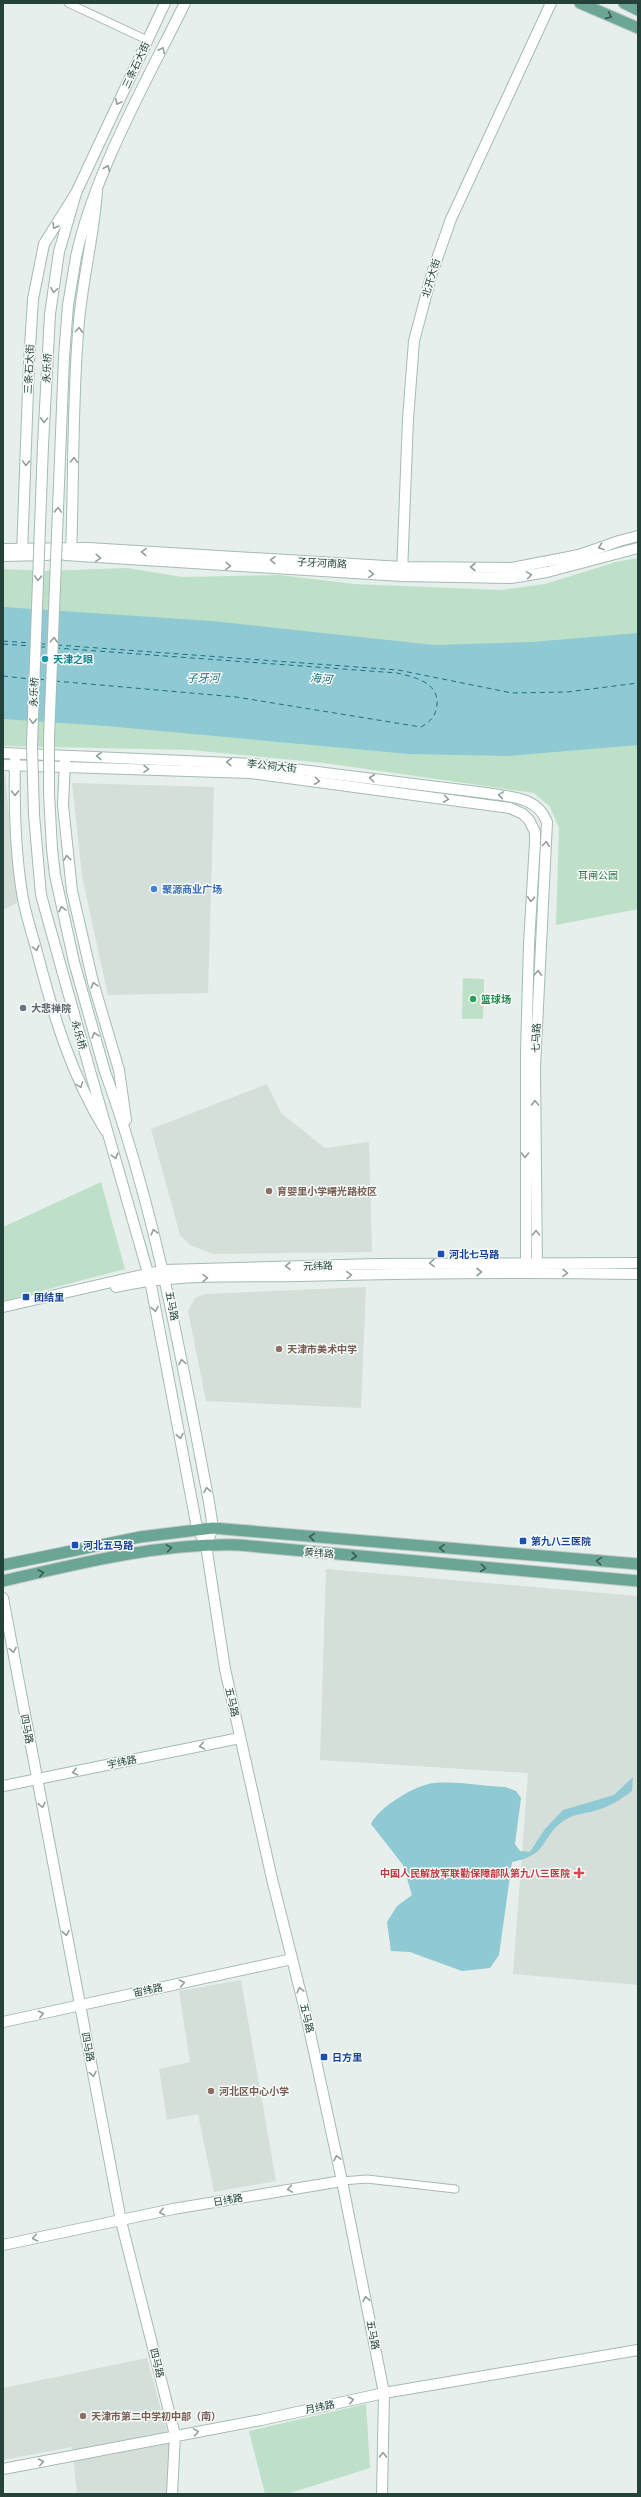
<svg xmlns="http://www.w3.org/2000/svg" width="641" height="2497" font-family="Raleway,'Noto Sans SC',sans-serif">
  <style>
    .built { fill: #d4dfda }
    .green { fill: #bfe0c8 }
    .water { fill: #8ec9d4 }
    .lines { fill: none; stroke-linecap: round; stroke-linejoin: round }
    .ferry { stroke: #1c6f80; stroke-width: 1; stroke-dasharray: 5 4; stroke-linecap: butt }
    .street-casing { stroke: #a8b8b2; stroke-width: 9 }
    .secondary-casing { stroke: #a4bbb3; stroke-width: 12 }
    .primary-casing { stroke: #c2cac8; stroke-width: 13 }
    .street { stroke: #fff; stroke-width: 7 }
    .secondary { stroke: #fff; stroke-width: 10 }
    .primary { stroke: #6aa596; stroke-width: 11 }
    .secondary-bridge-casing { stroke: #a4bbb3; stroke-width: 12; stroke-linecap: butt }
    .secondary-bridge { stroke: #fff; stroke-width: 10 }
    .oneway { stroke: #365b51 }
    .oneway2 { stroke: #92a09c }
    .culture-dot { fill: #0f9aa8; stroke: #f7fbf9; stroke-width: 1.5 }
    .shop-dot { fill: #3f7fe0; stroke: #f7fbf9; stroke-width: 1.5 }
    .leisure-dot { fill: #2e9e5b; stroke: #f7fbf9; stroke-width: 1.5 }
    .worship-dot { fill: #6b7280; stroke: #f7fbf9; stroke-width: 1.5 }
    .education-dot { fill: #8d6e63; stroke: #f7fbf9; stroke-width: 1.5 }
    .transit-dot { fill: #1a4fb4; stroke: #f7fbf9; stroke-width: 1.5 }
    .health-dot { fill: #e0444e; stroke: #f7fbf9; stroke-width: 1.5 }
    .labels { text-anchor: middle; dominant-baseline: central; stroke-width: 3; stroke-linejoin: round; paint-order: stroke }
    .street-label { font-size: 10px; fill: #24423a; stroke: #f7fbf9 }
    .culture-label { font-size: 10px; font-weight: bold; fill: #0d838f; stroke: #f7fbf9; text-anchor: start }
    .park-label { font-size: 10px; fill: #2d7a4b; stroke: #f7fbf9 }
    .shop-label { font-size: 10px; font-weight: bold; fill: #366cbe; stroke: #f7fbf9; text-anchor: start }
    .leisure-label { font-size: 10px; font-weight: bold; fill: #27864d; stroke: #f7fbf9; text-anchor: start }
    .worship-label { font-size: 10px; font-weight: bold; fill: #5b616d; stroke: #f7fbf9; text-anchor: start }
    .education-label { font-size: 10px; font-weight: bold; fill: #785e54; stroke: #f7fbf9; text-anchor: start }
    .transit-label { font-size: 10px; font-weight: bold; fill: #164399; stroke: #f7fbf9; text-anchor: start }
    .health-label { font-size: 10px; font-weight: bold; fill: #be3a42; stroke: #f7fbf9; text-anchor: end }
    .water-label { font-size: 11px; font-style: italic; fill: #1c6f80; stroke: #f7fbf9 }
  </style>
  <rect width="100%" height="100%" fill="#e6efeb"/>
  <g class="built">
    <path d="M3,773H5L17,903L3,910Z"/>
    <path d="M72,783L214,787L208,993L108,995L82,876Z"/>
    <path d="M267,1084L281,1113L325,1148L369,1142L372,1252L213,1254L190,1245L180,1235L151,1129Z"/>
    <path d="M366,1287L361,1408L206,1401L188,1311L195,1298L205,1294Z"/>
    <path d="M326,1569L638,1596V1985L513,1974L528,1773L320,1760Z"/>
    <path d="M241,1980L276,2181L214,2192L198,2114L167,2120L159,2069L190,2062L179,1991Z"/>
    <path d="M147,2358L170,2443L168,2494H77L72,2447L3,2460V2388Z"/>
  </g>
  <g class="green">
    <path d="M638,558V909L556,925L559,828L550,807L534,793L324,763L191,750L3,746V569L46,571L127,568L182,577L280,575L354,584L501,590L545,584L616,562Z"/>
    <path d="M463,978L484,979L483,1019H462Z"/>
    <path d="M101,1182L125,1269L3,1301V1227Z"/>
    <path d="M366,2404L370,2468L287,2494H265L249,2431Z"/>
  </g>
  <g class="water">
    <path d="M3,607L212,621L434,645L532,642L638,633V745L508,756L409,754L106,726L3,719Z"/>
    <path d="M633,1777L632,1791C620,1800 609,1807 594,1811C583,1814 573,1814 563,1821C540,1838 549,1855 512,1862L499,1955L490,1968L462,1971L410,1952L391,1951L387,1922L397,1906L412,1895L403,1865L371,1824C379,1807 415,1785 434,1783C457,1781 482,1786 505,1787L516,1791L521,1798L515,1844L520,1851L530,1852L545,1829L563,1810L614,1795Z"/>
  </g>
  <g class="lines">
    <g class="ferry">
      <path d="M3,641L30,643"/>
      <path d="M3,644L31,646"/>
      <path d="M40,644H48"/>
      <path d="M57,645L398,670L512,693L567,692L638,683"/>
      <path d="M40,647H47"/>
      <path d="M3,676L30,679"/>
      <path d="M39,679L46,680"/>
      <path d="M55,681L236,697L421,727C430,722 436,716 437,705C439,682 414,677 397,673L56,648"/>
    </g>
    <defs>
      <g id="street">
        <path d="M68,3L147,40"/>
        <path d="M342,2181L367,2179L455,2189"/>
      </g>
      <g id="secondary">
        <path d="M59,252L76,193L165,3"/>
        <path d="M76,257C94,173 147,80 185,3"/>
        <path d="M3,549L88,548L402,567L512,568L579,555L619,541L638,536"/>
        <path d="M22,554L29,362L33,299L44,244L76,193"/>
        <path d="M65,555L402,576L511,578L547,572L638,548"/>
        <path d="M71,555C74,477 72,398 79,321C83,277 94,235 97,191"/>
        <path d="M3,556L47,555"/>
        <path d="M402,573L408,419L414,341L432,273L451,219L551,3"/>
        <path d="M3,753L253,764L486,793C510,797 537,796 547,822L535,1068L537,1272"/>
        <path d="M15,760C14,804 15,849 22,893C25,913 32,933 37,952C53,1014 71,1075 105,1130"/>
        <path d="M65,761L63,805L72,891L93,982L119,1070L126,1120"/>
        <path d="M3,765L250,773L510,808L523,814L529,820L535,832V842L529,944L526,1052V1273"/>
        <path d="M105,1072C156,1211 181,1357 209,1502L213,1528L206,1545L225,1669L272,1879L305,2010L342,2181L384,2393L382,2494"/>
        <path d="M92,1078L150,1280L197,1528L202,1537"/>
        <path d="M116,1287C175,1273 239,1277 300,1276C413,1273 525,1272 638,1274"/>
        <path d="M3,1307L164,1270L376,1264L638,1263"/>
        <path d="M3,1598L121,2221L175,2435L172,2494"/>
        <path d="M3,1786L240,1738"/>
        <path d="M3,2022L292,1959"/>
        <path d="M3,2245L173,2209L342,2181"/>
        <path d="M3,2469L261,2420L384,2393L638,2350"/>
      </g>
      <g id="primary">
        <path d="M580,3L638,28"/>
        <path d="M624,3L638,10"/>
        <path d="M3,1565L140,1537L213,1528L638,1564"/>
        <path d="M3,1581C80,1563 160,1543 239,1545L638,1581"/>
      </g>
    </defs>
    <use href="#street" class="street-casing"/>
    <use href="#secondary" class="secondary-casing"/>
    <use href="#primary" class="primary-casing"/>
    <use href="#street" class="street"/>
    <use href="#secondary" class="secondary"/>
    <use href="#primary" class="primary"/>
    <defs>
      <g id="secondary-bridge">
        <path d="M59,252L50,314L43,445L32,744L34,815L41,895L92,1078"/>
        <path d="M76,257L68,305L64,357L49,738V793L52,849L55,875L74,962L105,1072"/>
      </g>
    </defs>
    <use href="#secondary-bridge" class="secondary-bridge-casing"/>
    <use href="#secondary-bridge" class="secondary-bridge"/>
  </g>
  <defs><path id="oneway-chevron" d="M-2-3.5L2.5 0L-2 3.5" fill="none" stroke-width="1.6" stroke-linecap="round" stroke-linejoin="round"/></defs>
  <g class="oneway">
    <use href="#oneway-chevron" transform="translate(609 16) rotate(24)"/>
    <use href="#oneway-chevron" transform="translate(312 1537) rotate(-175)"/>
    <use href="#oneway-chevron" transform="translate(169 1548) rotate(-9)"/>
    <use href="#oneway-chevron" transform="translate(442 1548) rotate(-176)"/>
    <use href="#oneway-chevron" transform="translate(354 1556) rotate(5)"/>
    <use href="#oneway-chevron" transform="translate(599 1561) rotate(-175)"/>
    <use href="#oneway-chevron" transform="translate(483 1568) rotate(5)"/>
    <use href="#oneway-chevron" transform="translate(41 1573) rotate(-12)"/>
  </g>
  <g class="oneway2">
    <use href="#oneway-chevron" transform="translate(162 50) rotate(-64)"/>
    <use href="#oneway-chevron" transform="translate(118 102) rotate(115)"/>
    <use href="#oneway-chevron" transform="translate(107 168) rotate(-67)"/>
    <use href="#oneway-chevron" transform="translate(55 226) rotate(121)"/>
    <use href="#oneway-chevron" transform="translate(54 290) rotate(98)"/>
    <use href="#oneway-chevron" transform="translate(79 330) rotate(-86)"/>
    <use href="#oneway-chevron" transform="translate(44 420) rotate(93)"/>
    <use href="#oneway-chevron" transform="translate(74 460) rotate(-88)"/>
    <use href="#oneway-chevron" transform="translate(26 463) rotate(92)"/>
    <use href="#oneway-chevron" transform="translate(58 510) rotate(-88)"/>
    <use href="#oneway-chevron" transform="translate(601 547) rotate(160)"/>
    <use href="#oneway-chevron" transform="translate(144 552) rotate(-177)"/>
    <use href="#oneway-chevron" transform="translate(98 558) rotate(4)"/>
    <use href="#oneway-chevron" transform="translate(273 560) rotate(-177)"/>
    <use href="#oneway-chevron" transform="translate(228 566) rotate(3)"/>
    <use href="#oneway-chevron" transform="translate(473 567) rotate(-180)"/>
    <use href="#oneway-chevron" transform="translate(371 574) rotate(3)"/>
    <use href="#oneway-chevron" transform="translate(529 575) rotate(-9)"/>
    <use href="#oneway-chevron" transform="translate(38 578) rotate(92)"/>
    <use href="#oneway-chevron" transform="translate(54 640) rotate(-87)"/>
    <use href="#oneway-chevron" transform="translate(33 721) rotate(92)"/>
    <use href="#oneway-chevron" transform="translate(99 756) rotate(-177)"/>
    <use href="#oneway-chevron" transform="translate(229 762) rotate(-176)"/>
    <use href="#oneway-chevron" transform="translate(146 769) rotate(1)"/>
    <use href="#oneway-chevron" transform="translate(372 778) rotate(-173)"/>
    <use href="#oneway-chevron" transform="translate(317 781) rotate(8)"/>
    <use href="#oneway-chevron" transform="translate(15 793) rotate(89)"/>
    <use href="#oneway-chevron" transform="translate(501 795) rotate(-171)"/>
    <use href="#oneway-chevron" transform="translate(446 799) rotate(8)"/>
    <use href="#oneway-chevron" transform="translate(546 844) rotate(-85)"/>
    <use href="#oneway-chevron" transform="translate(67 858) rotate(-96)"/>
    <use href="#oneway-chevron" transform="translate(531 899) rotate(93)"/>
    <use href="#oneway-chevron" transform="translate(62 909) rotate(-102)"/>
    <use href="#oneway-chevron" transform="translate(36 948) rotate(76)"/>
    <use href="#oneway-chevron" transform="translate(538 973) rotate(-87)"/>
    <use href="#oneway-chevron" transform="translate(94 985) rotate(-106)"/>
    <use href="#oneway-chevron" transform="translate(95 1035) rotate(-106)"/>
    <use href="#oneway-chevron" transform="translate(80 1085) rotate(69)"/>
    <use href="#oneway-chevron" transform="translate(535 1103) rotate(-91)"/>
    <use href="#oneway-chevron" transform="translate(525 1155) rotate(90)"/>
    <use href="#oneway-chevron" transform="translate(115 1156) rotate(74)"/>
    <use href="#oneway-chevron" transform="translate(154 1232) rotate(-105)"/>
    <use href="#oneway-chevron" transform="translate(536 1233) rotate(-90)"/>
    <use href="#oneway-chevron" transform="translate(432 1263) rotate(179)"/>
    <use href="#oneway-chevron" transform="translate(288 1266) rotate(178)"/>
    <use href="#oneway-chevron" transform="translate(479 1272)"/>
    <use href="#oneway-chevron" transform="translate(565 1273) rotate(1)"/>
    <use href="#oneway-chevron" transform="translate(349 1275) rotate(-1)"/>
    <use href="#oneway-chevron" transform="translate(205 1278) rotate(-1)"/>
    <use href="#oneway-chevron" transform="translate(155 1309) rotate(79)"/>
    <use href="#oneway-chevron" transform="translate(182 1362) rotate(-101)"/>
    <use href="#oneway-chevron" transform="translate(180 1436) rotate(79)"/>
    <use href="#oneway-chevron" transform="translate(207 1490) rotate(-101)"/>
    <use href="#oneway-chevron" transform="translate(13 1650) rotate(79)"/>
    <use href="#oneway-chevron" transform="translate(202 1746) rotate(168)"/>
    <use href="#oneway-chevron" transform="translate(75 1772) rotate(168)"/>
    <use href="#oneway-chevron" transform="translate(42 1805) rotate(79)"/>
    <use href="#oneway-chevron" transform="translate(66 1933) rotate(79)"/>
    <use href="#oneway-chevron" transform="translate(182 1983) rotate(-12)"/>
    <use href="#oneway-chevron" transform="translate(300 1990) rotate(-104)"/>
    <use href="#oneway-chevron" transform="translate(41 2014) rotate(-13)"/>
    <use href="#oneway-chevron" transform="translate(93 2074) rotate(79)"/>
    <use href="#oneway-chevron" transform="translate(337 2158) rotate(-102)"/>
    <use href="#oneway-chevron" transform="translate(290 2189) rotate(170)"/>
    <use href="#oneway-chevron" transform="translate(162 2212) rotate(168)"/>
    <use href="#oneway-chevron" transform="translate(35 2238) rotate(168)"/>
    <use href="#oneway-chevron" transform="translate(366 2299) rotate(-101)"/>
    <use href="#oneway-chevron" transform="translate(351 2400) rotate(-12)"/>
    <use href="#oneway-chevron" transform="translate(196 2432) rotate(-10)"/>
    <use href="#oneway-chevron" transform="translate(383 2455) rotate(-89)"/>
    <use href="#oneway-chevron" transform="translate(41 2462) rotate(-11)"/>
  </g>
  <circle class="culture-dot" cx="45" cy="659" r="4"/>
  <circle class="shop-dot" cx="154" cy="889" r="4"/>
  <circle class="leisure-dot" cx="473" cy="999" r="4"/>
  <circle class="worship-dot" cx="23" cy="1008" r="4"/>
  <g class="education-dot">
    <circle cx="269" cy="1191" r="4"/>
    <circle cx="279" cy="1349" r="4"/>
    <circle cx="211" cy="2091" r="4"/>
    <circle cx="83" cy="2416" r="4"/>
  </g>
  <g class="transit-dot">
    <rect x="437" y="1250" width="8" height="8" rx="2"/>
    <rect x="22" y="1293" width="8" height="8" rx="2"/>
    <rect x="519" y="1537" width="8" height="8" rx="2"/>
    <rect x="71" y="1541" width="8" height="8" rx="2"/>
    <rect x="320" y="2053" width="8" height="8" rx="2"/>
  </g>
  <path class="health-dot" d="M577 1867h4v4h4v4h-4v4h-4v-4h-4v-4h4z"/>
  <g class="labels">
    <g class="street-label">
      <text transform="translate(136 65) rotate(-65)">三条石大街</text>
      <text transform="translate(431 278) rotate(-73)">北开大街</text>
      <text transform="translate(47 368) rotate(-87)">永乐桥</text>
      <text transform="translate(29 369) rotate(-87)">三条石大街</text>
      <text transform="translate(322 563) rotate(3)">子牙河南路</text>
      <text transform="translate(34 692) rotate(-88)">永乐桥</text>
      <text transform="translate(272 766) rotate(6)">李公祠大街</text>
      <text transform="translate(79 1035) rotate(74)">永乐桥</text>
      <text transform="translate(536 1038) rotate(-88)">七马路</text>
      <text transform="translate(318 1266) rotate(-2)">元纬路</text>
      <text transform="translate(172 1306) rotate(79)">五马路</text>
      <text transform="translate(319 1553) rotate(5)">黄纬路</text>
      <text transform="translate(232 1702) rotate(77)">五马路</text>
      <text transform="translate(27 1729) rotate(79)">四马路</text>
      <text transform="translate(122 1762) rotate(-12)">宇纬路</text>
      <text transform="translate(148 1990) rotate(-12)">宙纬路</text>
      <text transform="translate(307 2018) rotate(77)">五马路</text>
      <text transform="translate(88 2047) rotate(79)">四马路</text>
      <text transform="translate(228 2200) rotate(-10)">日纬路</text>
      <text transform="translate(373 2335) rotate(79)">五马路</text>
      <text transform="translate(157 2363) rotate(76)">四马路</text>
      <text transform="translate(320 2407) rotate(-12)">月纬路</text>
    </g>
    <g class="culture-label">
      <text x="53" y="659">天津之眼</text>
    </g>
    <g class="park-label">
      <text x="598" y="875">耳闸公园</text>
    </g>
    <g class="shop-label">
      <text x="162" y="889">聚源商业广场</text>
    </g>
    <g class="leisure-label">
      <text x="481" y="999">篮球场</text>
    </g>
    <g class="worship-label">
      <text x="31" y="1008">大悲禅院</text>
    </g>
    <g class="education-label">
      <text x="277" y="1191">育婴里小学曙光路校区</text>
      <text x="287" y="1349">天津市美术中学</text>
      <text x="219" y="2091">河北区中心小学</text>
      <text x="91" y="2416">天津市第二中学初中部（南）</text>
    </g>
    <g class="transit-label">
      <text x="449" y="1254">河北七马路</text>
      <text x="34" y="1297">团结里</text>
      <text x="531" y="1541">第九八三医院</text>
      <text x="83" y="1545">河北五马路</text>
      <text x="332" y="2057">日方里</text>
    </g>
    <g class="health-label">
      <text x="570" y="1873">中国人民解放军联勤保障部队第九八三医院</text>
    </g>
    <g class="water-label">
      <text x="203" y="678">子牙河</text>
      <text transform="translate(321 679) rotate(5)">海河</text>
    </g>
  </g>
  <rect width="641" height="2497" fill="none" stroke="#24423a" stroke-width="8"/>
</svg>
